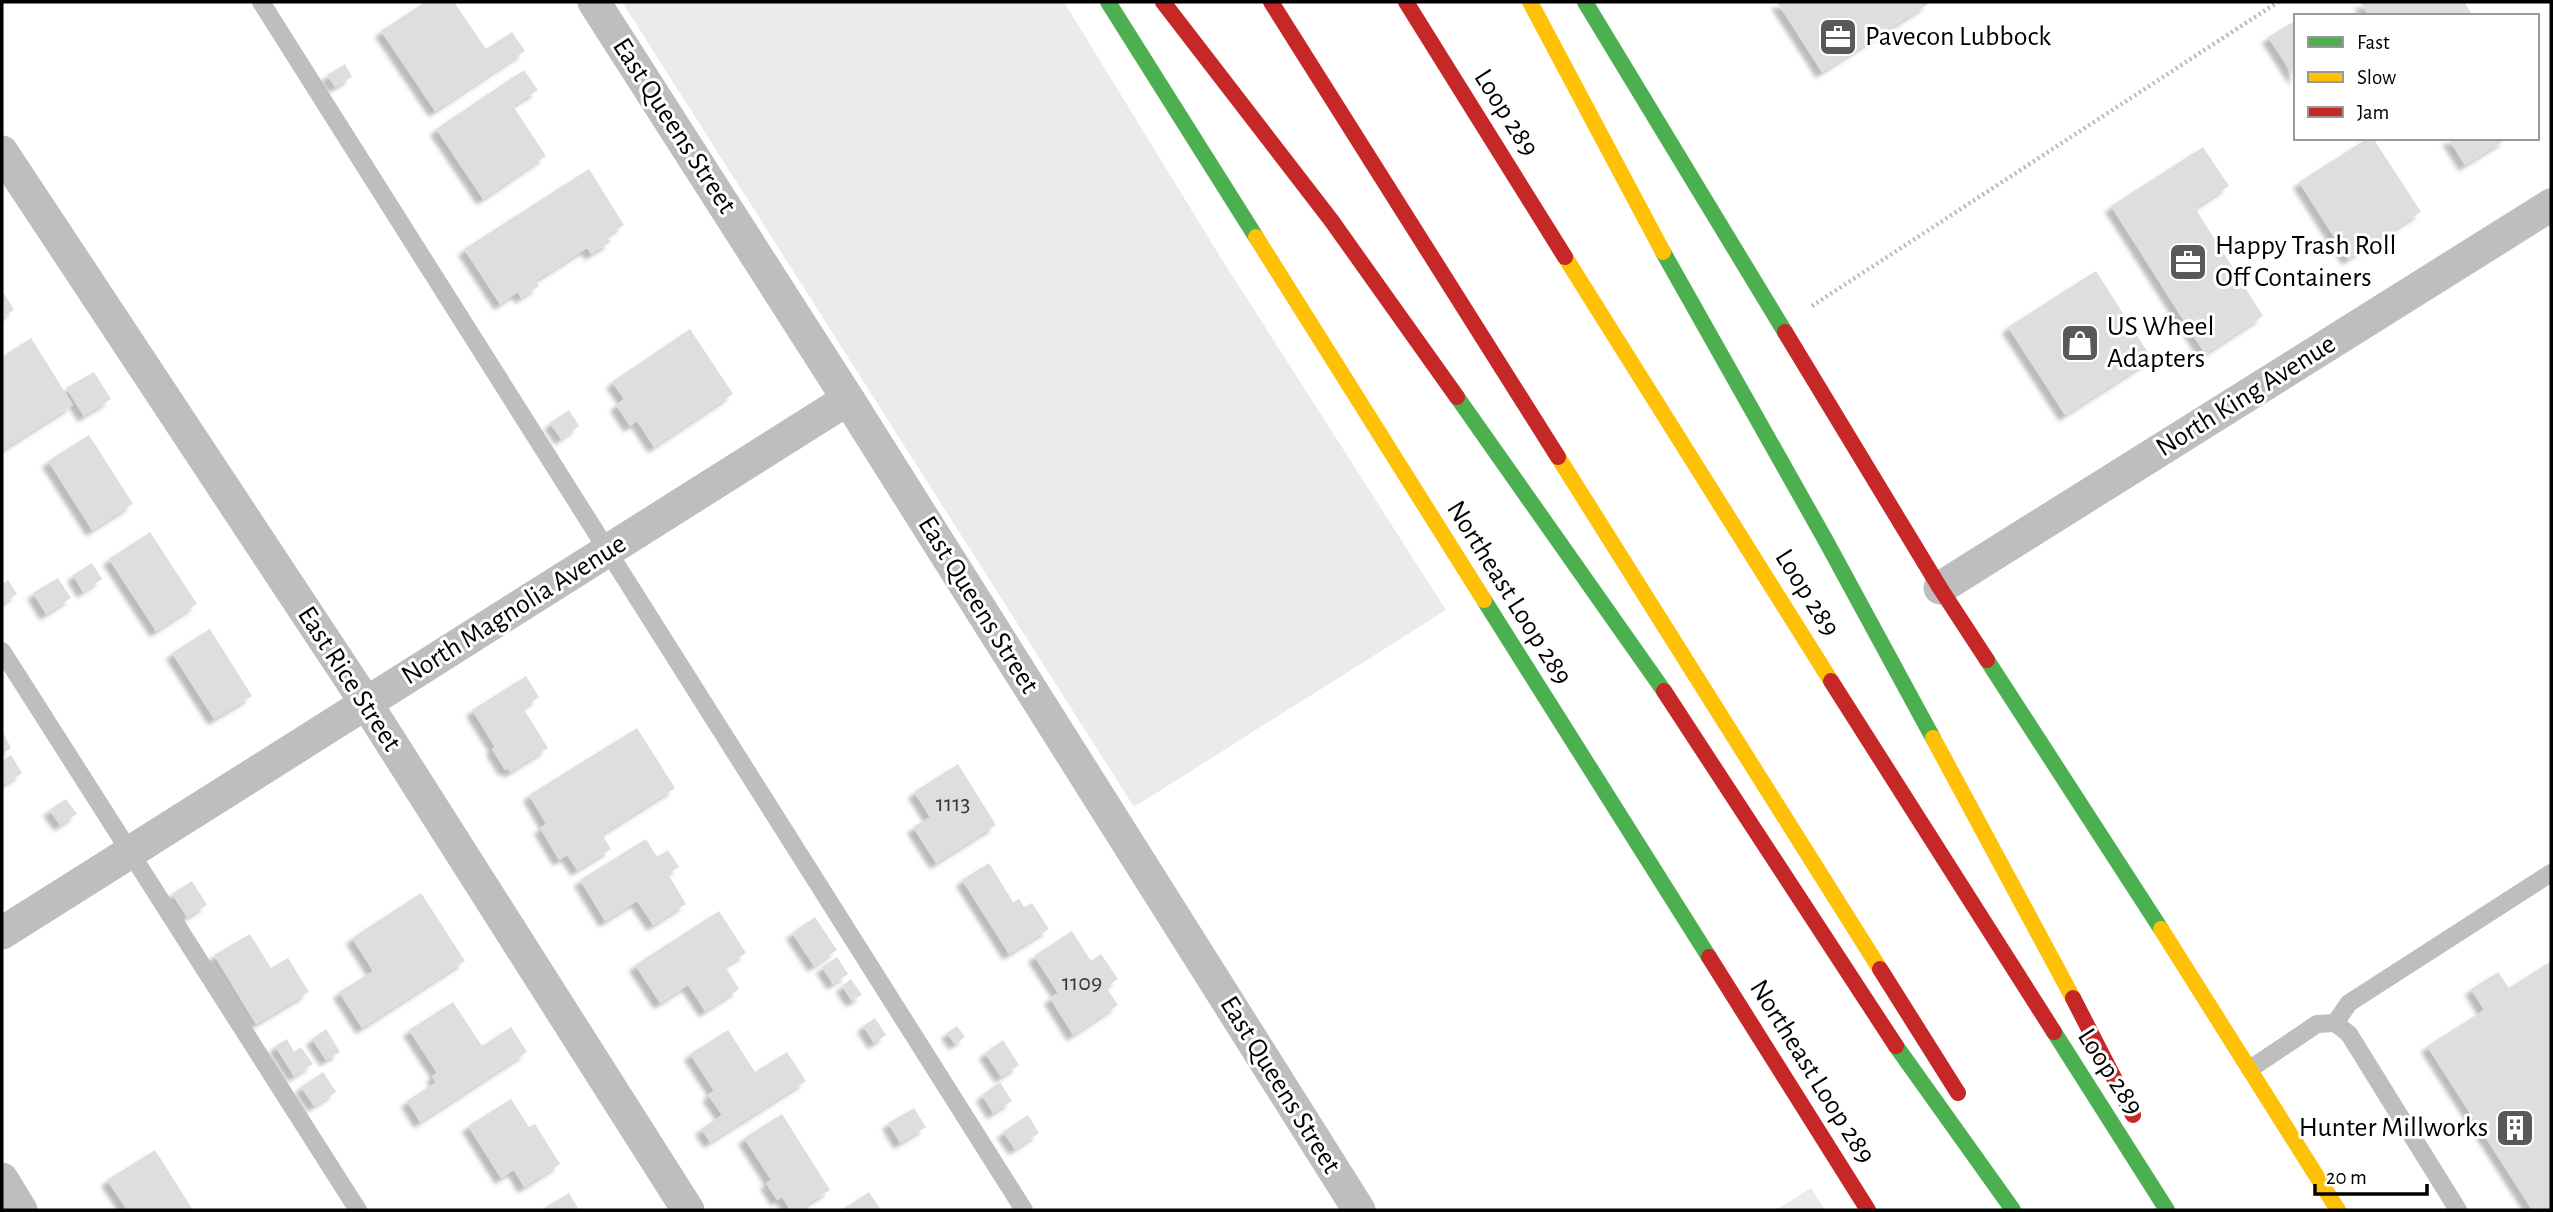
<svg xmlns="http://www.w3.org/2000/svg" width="2553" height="1212" font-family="'Alegreya Sans',sans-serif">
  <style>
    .green { fill: #ebebeb }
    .building { fill: #dedede; filter: url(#shadow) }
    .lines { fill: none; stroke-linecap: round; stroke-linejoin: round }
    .path { stroke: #b9b9b9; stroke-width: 4.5; stroke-dasharray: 2 3.5; stroke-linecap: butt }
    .lane { stroke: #bebebe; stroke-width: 18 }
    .street { stroke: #bebebe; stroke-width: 33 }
    .fast { stroke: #4caf50; stroke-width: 16 }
    .slow { stroke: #ffc107; stroke-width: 16 }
    .jam { stroke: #c62828; stroke-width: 16 }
    .labels { text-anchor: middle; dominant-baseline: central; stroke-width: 6; stroke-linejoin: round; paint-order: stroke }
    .number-label { font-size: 24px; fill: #383838 }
    .poi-label { font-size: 28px; fill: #000; stroke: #fff; text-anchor: start }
    .street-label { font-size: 28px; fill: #000; stroke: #fff }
  </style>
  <defs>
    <filter id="shadow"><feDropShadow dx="-6" dy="6" stdDeviation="2" flood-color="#0004"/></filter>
  </defs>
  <rect width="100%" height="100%" fill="#fff"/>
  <g class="green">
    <path d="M622,2H1064L1221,258L1446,610L1134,807Z"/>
    <path d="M1811,1188L1825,1210H1776Z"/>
  </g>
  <g class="building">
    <path d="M425,2H454L486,49L512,32L525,51L435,111L381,31Z"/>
    <path d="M1777,2H1931L1822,72Z"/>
    <path d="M2360,2H2464L2473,16H2369Z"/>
    <path d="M2296,20V80L2268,37Z"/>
    <path d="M345,64L352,77L335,87L327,75Z"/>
    <path d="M524,70L538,90L513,106L546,156L483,199L436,129Z"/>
    <path d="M2368,138H2373L2421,212L2348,259L2299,182Z"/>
    <path d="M2448,138H2508L2465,165Z"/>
    <path d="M2203,147L2229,186L2195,208L2263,316L2205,354L2111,206Z"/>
    <path d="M589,169L624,225L606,236L611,242L591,254L587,248L535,281L539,286L521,298L518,292L500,304L464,249Z"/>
    <path d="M2096,271L2152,359L2065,415L2008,327Z"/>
    <path d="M2,290L14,310L2,318Z"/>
    <path d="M690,329L733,394L654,447L637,421L630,426L616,405L624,399L612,382Z"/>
    <path d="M31,338L73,405L2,450V357Z"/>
    <path d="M94,372L111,399L84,416L66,388Z"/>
    <path d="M569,410L579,426L561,439L550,423Z"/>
    <path d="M89,435L133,504L92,530L48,461Z"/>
    <path d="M150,532L197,604L156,631L109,559Z"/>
    <path d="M92,563L102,579L83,592L73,575Z"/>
    <path d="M58,578L71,598L46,614L33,593Z"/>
    <path d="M8,580L17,594L2,604V584Z"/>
    <path d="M210,629L252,696L214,719L172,653Z"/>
    <path d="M526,676L539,697L523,708L548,748L510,772L508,768L505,770L492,749L495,747L472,710Z"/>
    <path d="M637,728L675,788L602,834L611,849L577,870L567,855L559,860L540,828L546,824L529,795Z"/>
    <path d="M2,730L11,748L2,754Z"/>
    <path d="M11,755L22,773L2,786V761Z"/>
    <path d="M958,764L996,825L936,863L913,827L930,817L914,792Z"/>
    <path d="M66,799L77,814L60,825L49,810Z"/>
    <path d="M646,839L657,857L668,850L679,867L668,874L686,904L653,925L637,901L605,921L580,880Z"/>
    <path d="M989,863L1013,902L1019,899L1024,907L1032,903L1049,929L1009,954L962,880Z"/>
    <path d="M192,881L207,905L187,917L172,894Z"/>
    <path d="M421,893L465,961L362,1028L339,992L373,971L352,938Z"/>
    <path d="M719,911L746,953L725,966L739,989L705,1011L688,985L660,1003L635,965Z"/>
    <path d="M815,917L837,950L814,966L792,933Z"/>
    <path d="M1072,931L1091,961L1101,954L1118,979L1106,987L1118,1005L1073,1035L1050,998L1058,993L1034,956Z"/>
    <path d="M250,934L271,968L288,958L309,992L256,1024L214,955Z"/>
    <path d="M837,957L848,974L833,984L822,967Z"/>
    <path d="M2551,961V1210H2532L2427,1046L2484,1010L2471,989L2498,972L2509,988Z"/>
    <path d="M851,979L862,995L852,1001L842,986Z"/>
    <path d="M453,1002L482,1046L511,1027L527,1052L420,1122L407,1101L436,1082L432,1076L437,1073L409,1030Z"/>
    <path d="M875,1018L886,1035L874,1043L863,1026Z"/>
    <path d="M957,1026L965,1037L955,1044L947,1033Z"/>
    <path d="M326,1029L340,1052L326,1060L312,1039Z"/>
    <path d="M728,1030L755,1072L787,1052L806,1081L710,1142L701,1129L722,1115L708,1095L714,1091L690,1054Z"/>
    <path d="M287,1039L294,1052L301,1047L313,1064L294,1076L275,1046Z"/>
    <path d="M1003,1040L1019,1065L1001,1077L985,1053Z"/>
    <path d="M323,1072L336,1092L314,1106L301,1087Z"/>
    <path d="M1000,1082L1012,1101L993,1113L982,1095Z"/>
    <path d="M511,1099L529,1127L535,1124L560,1164L524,1187L514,1170L501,1178L468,1126Z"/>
    <path d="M914,1108L926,1127L900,1143L888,1123Z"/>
    <path d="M782,1114L830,1190L798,1210H790L782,1197L777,1200L766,1183L771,1180L744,1138Z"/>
    <path d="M1028,1115L1039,1133L1015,1149L1003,1132Z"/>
    <path d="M155,1150L193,1210H127L107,1180Z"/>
    <path d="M869,1192L881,1210H842Z"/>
    <path d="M569,1193L579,1210H541Z"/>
  </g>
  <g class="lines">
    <path class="path" d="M1812,306L2278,2"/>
    <g class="lane">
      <path d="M261,2L1024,1210"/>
      <path d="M2,651L358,1210"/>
      <path d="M2335,1023L2349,1034L2458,1210"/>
      <path d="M2250,1069L2317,1024L2335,1023L2349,1003L2551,873"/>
    </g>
    <g class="street">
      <path d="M594,2L848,399L1359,1210"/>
      <path d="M2,152L366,703L688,1210"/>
      <path d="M1940,588L2551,205"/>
      <path d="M2,933L848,399"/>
      <path d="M2,1179L21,1210"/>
    </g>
    <g class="fast">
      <path d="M1108,2L1256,237"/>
      <path d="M1585,2L1785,332"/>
      <path d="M1663,252L1826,541L1933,738"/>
      <path d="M1457,397L1664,691"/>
      <path d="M1484,600L1709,957"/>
      <path d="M1987,660L2161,929"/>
      <path d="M2054,1032L2167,1210"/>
      <path d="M1896,1046L2013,1210"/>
    </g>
    <g class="slow">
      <path d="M1530,2L1663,252"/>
      <path d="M1256,237L1484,600"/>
      <path d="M1565,257L1831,681"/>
      <path d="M1558,457L1880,969"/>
      <path d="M1933,738L2073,998"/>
      <path d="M2161,929L2338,1210"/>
    </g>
    <g class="jam">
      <path d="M1163,2L1331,220L1457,397"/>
      <path d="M1271,2L1558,457"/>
      <path d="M1406,2L1565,257"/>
      <path d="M1785,332L1940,588L1987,660"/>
      <path d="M1831,681L2054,1032"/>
      <path d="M1664,691L1896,1046"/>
      <path d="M1709,957L1868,1210"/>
      <path d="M1880,969L1958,1093"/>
      <path d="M2073,998L2133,1115"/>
    </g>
  </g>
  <defs>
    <symbol id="office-square" viewBox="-11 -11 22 22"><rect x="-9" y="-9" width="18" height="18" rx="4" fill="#595959" stroke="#fff"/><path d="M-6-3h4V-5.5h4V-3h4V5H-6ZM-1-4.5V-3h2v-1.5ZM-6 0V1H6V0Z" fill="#fff"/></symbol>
    <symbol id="shop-square" viewBox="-11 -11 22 22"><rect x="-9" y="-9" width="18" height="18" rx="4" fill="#595959" stroke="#fff"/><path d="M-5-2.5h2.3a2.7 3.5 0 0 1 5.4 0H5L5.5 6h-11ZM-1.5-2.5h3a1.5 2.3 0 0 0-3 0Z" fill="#fff"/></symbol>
    <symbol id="building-square" viewBox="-11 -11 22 22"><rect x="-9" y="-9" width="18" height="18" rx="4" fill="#595959" stroke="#fff"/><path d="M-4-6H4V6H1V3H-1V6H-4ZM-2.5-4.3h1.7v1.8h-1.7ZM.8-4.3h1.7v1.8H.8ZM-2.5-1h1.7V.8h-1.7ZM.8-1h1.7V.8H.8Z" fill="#fff"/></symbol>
  </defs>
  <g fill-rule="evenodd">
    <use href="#office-square" x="1816" y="15" width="44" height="44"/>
    <use href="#office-square" x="2166" y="240" width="44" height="44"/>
    <use href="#shop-square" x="2058" y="321" width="44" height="44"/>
    <use href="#building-square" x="2493" y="1106" width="44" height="44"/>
  </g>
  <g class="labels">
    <g class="number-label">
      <text x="953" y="804">1113</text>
      <text x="1082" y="983">1109</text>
    </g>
    <g class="poi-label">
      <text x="1865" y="37">Pavecon Lubbock</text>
      <text x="2215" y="246">Happy Trash Roll<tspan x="2215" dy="32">Off Containers</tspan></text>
      <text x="2107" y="327">US Wheel<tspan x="2107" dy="32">Adapters</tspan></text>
      <text x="2488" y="1128" text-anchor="end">Hunter Millworks</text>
    </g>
    <g class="street-label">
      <text transform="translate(1506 113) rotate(58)">Loop 289</text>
      <text transform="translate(674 126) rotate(57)">East Queens Street</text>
      <text transform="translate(2246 396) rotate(-32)">North King Avenue</text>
      <text transform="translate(1509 593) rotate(58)">Northeast Loop 289</text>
      <text transform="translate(1807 593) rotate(58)">Loop 289</text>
      <text transform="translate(978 605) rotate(58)">East Queens Street</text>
      <text transform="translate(514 610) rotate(-32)">North Magnolia Avenue</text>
      <text transform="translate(349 679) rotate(57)">East Rice Street</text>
      <text transform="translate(1812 1072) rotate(58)">Northeast Loop 289</text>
      <text transform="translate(2110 1072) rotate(57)">Loop 289</text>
      <text transform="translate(1280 1085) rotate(58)">East Queens Street</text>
    </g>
  </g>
  <rect width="2553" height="1212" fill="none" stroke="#000000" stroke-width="7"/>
  <rect x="2294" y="14" width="245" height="126" fill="#ffffff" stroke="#999999" stroke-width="2"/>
  <rect x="2308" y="37" width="35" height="10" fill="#4caf50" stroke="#999999" stroke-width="2"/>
  <text x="2357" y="49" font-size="21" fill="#000000">Fast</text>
  <rect x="2308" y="72" width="35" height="10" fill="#ffc107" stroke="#999999" stroke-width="2"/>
  <text x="2357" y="84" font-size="21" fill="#000000">Slow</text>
  <rect x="2308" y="107" width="35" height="10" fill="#c62828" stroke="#999999" stroke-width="2"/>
  <text x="2357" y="119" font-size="21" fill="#000000">Jam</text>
  <path d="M2315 1184v10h112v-10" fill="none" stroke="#000000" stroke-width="3.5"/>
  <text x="2326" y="1184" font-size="21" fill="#000000" stroke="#ffffff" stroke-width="5" paint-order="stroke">20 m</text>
</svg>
